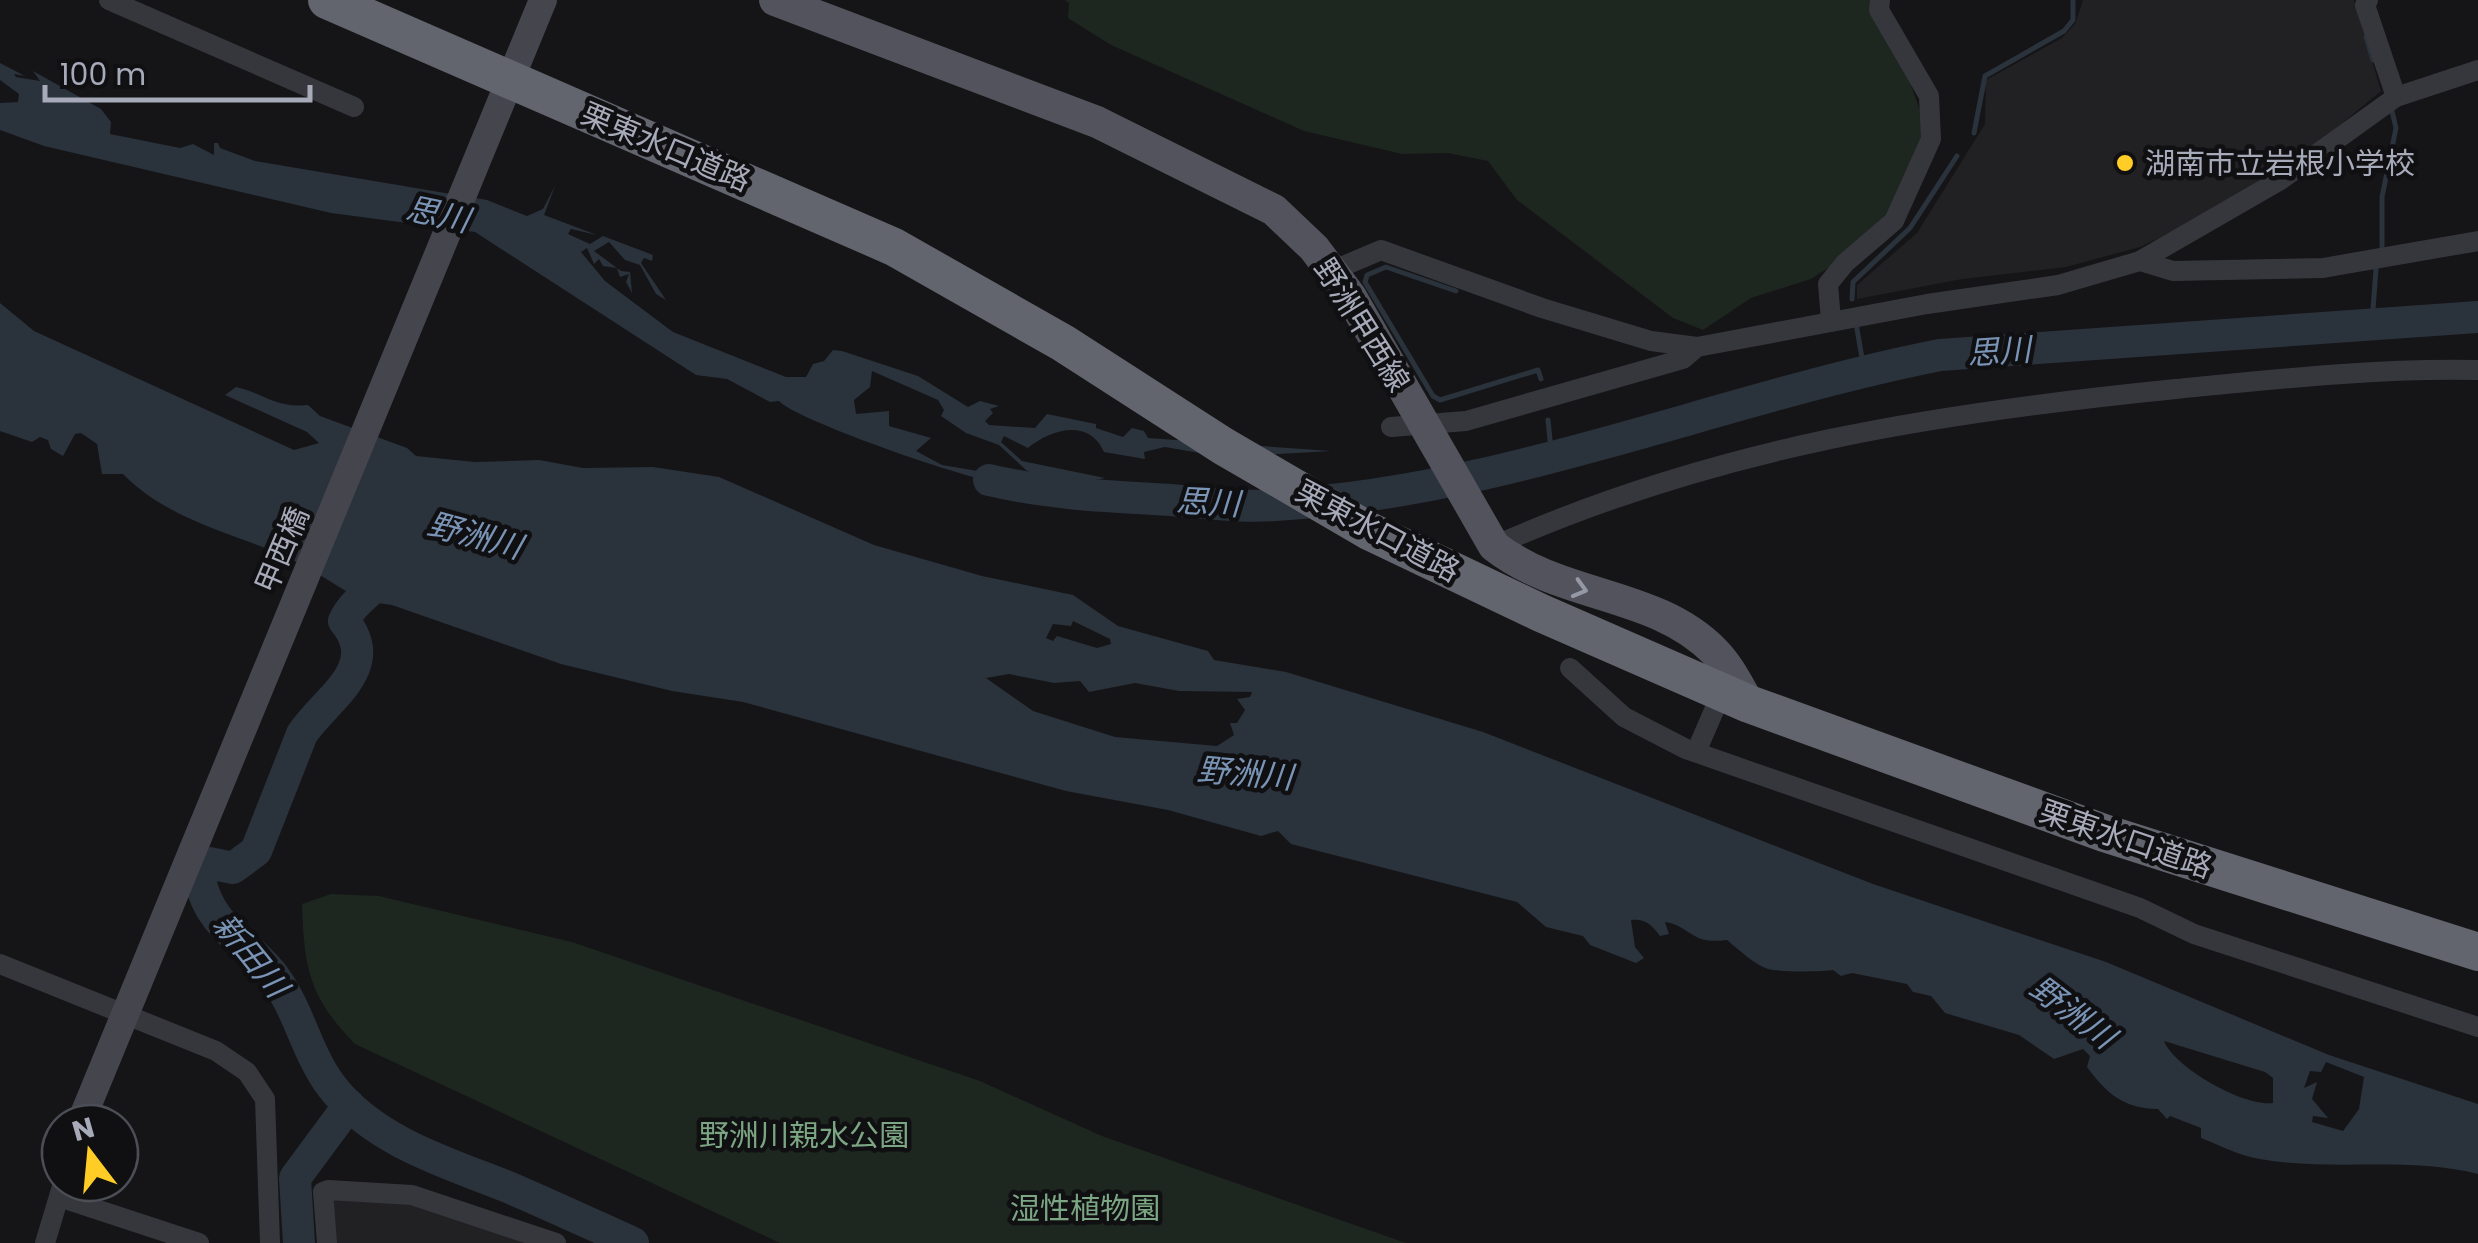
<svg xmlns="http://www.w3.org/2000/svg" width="2478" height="1243" font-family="Poppins,'Noto Sans JP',sans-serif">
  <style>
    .built { fill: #212124 }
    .green { fill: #1d261f }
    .water { fill: #2a323c; fill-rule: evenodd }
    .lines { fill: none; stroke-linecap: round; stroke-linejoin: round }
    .stream { stroke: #2a323c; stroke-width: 5 }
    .river { stroke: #2a323c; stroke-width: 32 }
    .street { stroke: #36363d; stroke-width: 20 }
    .secondary { stroke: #44454d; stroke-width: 28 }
    .primary { stroke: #52535c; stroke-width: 32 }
    .highway { stroke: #62646e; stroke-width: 38 }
    .oneway { stroke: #9599a6 }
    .poi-dot { fill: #ffcd26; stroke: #101012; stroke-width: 4 }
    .labels { text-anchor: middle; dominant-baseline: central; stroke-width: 9; stroke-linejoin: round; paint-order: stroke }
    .street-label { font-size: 30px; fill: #a6aab9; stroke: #101012 }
    .poi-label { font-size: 30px; fill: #a6aab9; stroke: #101012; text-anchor: start }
    .park-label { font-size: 30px; fill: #7ca583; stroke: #101012 }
    .water-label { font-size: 32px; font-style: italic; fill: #7a94b6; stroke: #101012 }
  </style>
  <rect width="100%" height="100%" fill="#151517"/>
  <g class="built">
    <path d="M2083,0H2354L2381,91L2311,149L2221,209L2140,247L2066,267L1962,279L1857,299V285L1917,233L1985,124L1986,80L2062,38L2075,24Z"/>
    <path d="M324,1192L416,1198L530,1243H327Z"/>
  </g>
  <g class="green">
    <path d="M1065,0H1881L1931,142L1912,192L1869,242L1811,279L1751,298L1703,330L1673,318L1517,200L1488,161L1448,153L1402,154L1304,131L1111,45L1068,18L1069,3Z"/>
    <path d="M331,894L379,896L572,942L980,1081L1102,1136L1406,1243H780L355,1044C309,997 304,968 302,904Z"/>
  </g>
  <g class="water">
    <path d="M0,63L25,76L14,74L16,77L40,81L33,71L101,109L111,122L110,134L180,148L193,144L214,155V143H218L220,148L255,161L487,200L527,216L543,209L555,186L544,215L597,235L571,229L568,234L590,244L603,236L653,255L652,261L644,258L641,263L666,300L656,294L640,265L625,260L609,242L594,251L621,271L630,272L632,293L626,282L629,274L620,277L617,268L603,266L599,259L594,264L587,248L581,252L605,281L673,332L786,377H806L813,364L824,361L833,350L842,351L918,376L968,407L980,401L999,406L990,409L993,413L985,421L989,425L1035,428L1047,414L1096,424V428L1123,437L1132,428L1144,431L1148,438L1331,451L1223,457L1165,447L1144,452L1145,459L1104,452C1089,418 1051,429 1028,448L1004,436L1001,442L1022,461L1105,478L1089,481L1098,491L1079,483L1063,490L1026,470L999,445L966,433L941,416L944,410L938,400L872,371L870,387L854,400L856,414L889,411V426L931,438L916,451L942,465L1007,476L1017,486L1035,488C1012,497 796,421 779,401L770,402L727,379L696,375L475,232L331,213L44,146L0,130V103L18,102L19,94L0,80Z"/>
    <path d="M0,303L34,331L294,450L319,443L307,432L225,395L236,387C266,394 274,408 308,405L320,416L407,448L416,456L475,462L539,460L583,468L653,467L719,477L874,545L982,576L1073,595L1118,626L1208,651L1214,660L1286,672L1483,732L1873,884L2106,962L2329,1055L2478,1104V1174C2406,1156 2332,1172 2260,1159C2240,1156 2219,1145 2201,1138V1128L2170,1116L2167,1119L2158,1109C2124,1109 2106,1093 2087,1067L2090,1056L2083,1049L2054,1059L2019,1035L1945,1013L1931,996L1913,992L1907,984L1852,973L1841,976L1833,970C1822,972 1779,972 1768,969C1755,965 1738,949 1727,940C1690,945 1691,926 1665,922L1669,934L1660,936C1652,925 1645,918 1631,920L1635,947L1644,958L1636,963L1590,945L1583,936L1546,927L1517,902L1291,844L1278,831L1261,836L1168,810L1066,791L743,702L672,691L561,664L392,605L371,602L357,613L371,650L366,652L351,618L380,589L377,581L346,591C326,579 305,565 284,556C227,531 167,519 123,474H102L97,444L81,433L75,434L63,456L51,449L48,440L40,437L32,442L0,431ZM1073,621L1110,639L1111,644L1097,648L1057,636L1053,641L1046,638L1053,624L1071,626ZM1009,674L1054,683L1080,681L1089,692L1135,683L1179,691L1252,692L1250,697L1237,699L1245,710L1237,723H1230L1234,735L1217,746L1115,737L1033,711L986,678ZM2164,1041L2265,1072L2273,1078V1103C2244,1107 2175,1068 2164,1041ZM2326,1062L2364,1077L2359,1109L2343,1131L2312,1122L2313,1116L2328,1118L2312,1099L2317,1082L2304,1088L2310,1071L2321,1072Z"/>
  </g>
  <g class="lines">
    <g class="stream">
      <path d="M2366,37L2373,60"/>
      <path d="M1974,133L1985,76L2064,31L2073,20V0"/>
      <path d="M2382,247V197L2396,128L2392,111"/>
      <path d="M1456,291L1386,267L1367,275L1365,282L1433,396L1440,400L1538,370L1541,379"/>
      <path d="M1852,299L1853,282L1910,228L1957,156"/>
      <path d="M1856,323L1864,370"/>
      <path d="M2372,323L2376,269"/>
      <path d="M1548,420L1552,460"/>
    </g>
    <g class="river">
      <path d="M989,480C1044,493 1098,496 1154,499C1194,501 1236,508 1275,505C1505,492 1717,399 1940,355L2478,317"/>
      <path d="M395,547L398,565C381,584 353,600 344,621C383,668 325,699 302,734L256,851L233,868L209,863L200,879C209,928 250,943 276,979C301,1014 308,1060 337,1093C380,1143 448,1163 508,1187C550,1205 591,1224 633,1243"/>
      <path d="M299,1243L295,1178L349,1105"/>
    </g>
    <g class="street">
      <path d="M109,0L354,107"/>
      <path d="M2368,0L2365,5L2396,97"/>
      <path d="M2140,261L2173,271L2323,268L2478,241"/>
      <path d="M1334,270L1381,250L1542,308L1651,341L1697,347L1927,304L2058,285L2140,261L2282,179L2396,97L2478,70"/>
      <path d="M1831,321L1828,284L1845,263L1894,221L1931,139L1929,96L1879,10L1880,0"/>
      <path d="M1391,427L1466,421L1683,359L1697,347"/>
      <path d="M1494,546C1717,447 1936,413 2176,389C2277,379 2377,368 2478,370"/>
      <path d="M1570,668L1624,717L1686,749L2140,908L2194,934L2478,1027"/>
      <path d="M1696,752L1722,692"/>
      <path d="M0,964L216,1051L247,1072L265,1099L270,1243"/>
      <path d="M59,1197L199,1243"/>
      <path d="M45,1243L63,1183"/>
      <path d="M327,1243L323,1192L328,1190L412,1195L556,1243"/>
    </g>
    <path class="secondary" d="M84,1114L543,0"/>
    <path class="primary" d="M775,0L1097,122L1274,210L1314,248L1351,297L1494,546C1561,599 1656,591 1715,652C1729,666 1739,687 1749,704"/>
    <path class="highway" d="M327,0L894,247L1063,343L1223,446L1369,531L1541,613L1749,704L2104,833L2478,952"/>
  </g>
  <defs><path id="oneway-chevron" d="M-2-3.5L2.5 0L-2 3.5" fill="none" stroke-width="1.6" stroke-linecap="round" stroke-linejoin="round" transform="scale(2.5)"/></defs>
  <use class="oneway" href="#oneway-chevron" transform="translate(1580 589) rotate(16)"/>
  <circle class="poi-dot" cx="2125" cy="163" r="10"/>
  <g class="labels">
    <g class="street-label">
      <text transform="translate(666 147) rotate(23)">栗東水口道路</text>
      <text transform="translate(1362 325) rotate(58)">野洲甲西線</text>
      <text transform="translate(1378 531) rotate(28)">栗東水口道路</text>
      <text transform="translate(282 550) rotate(-67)">甲西橋</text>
      <text transform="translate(2126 839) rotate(19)">栗東水口道路</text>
    </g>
    <g class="poi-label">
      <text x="2145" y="163">湖南市立岩根小学校</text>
    </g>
    <g class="park-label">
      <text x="804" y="1135">野洲川親水公園</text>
      <text x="1085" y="1208">湿性植物園</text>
    </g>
    <g class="water-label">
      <text transform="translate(438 214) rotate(12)">思川</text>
      <text transform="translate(1999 351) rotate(-4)">思川</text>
      <text transform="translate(1208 502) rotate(3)">思川</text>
      <text transform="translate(475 535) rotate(15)">野洲川</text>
      <text transform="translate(1245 773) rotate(5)">野洲川</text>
      <text transform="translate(251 955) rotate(51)">新田川</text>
      <text transform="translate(2073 1012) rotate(37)">野洲川</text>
    </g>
  </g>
  <g transform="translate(90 1153) rotate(344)"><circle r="48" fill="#101012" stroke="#4c4e55" stroke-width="2.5"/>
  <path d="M0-8L18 38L0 25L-18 38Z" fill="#ffcd26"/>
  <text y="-15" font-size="28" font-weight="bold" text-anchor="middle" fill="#a6aab9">N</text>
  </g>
  <path d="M45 85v15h265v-15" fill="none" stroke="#a6aab9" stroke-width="5"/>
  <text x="60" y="85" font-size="30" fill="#a6aab9" stroke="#101012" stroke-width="8" paint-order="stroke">100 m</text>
</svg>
